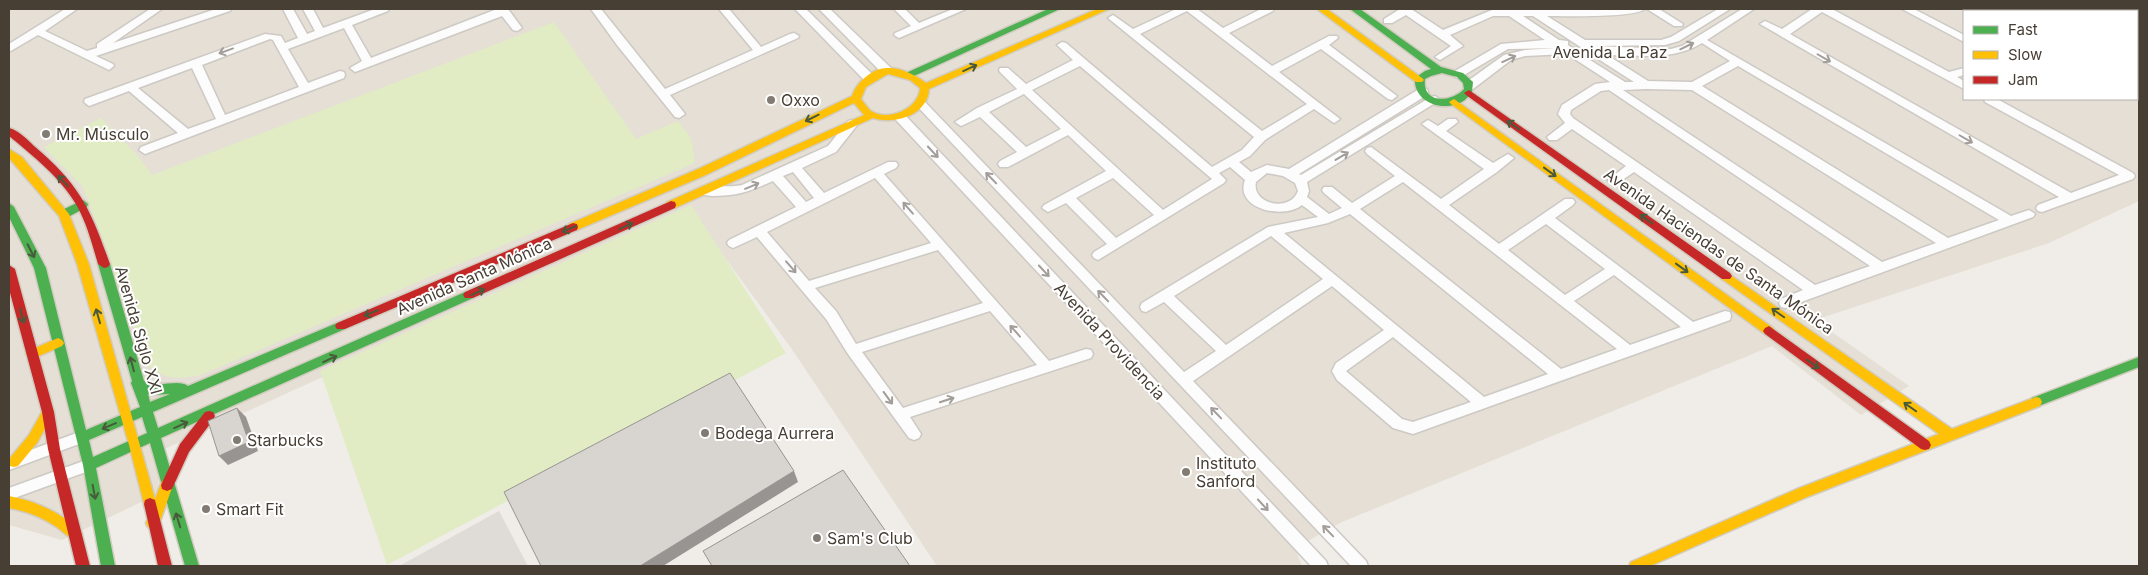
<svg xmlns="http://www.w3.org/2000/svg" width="2148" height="575" font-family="Inter,sans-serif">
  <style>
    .residential { fill: #e5dfd5; fill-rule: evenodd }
    .green { fill: #e1ecc5 }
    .parking { fill: #dfdcd8 }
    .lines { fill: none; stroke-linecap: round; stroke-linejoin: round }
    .street-casing { stroke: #cdc9c4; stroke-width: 3 }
    .fast-casing { stroke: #d2ccc0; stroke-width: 3 }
    .slow-casing { stroke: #d2ccc0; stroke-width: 3 }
    .jam-casing { stroke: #d2ccc0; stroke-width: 3 }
    .street { fill: #fdfcfc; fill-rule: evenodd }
    .fast { fill: #4caf50; fill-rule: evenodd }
    .slow { fill: #ffc107; fill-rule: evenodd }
    .jam { fill: #c62828; fill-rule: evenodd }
    .shaded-wall { fill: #979491 }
    .building { fill: #d8d4cf; stroke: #979491 }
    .oneway { stroke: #a29d98 }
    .oneway2 { stroke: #485a3b }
    .poi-dot { fill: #827b73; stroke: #fff; stroke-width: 2 }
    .labels { text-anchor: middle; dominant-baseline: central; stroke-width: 4; stroke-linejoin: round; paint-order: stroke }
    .street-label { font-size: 16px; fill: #473e34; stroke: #fff }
    .poi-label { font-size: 16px; fill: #473e34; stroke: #fff; text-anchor: start }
  </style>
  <rect width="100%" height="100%" fill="#f0ede8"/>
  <path class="residential" d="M9,9H2139V201L2049,243L1815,320L1909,386L1861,415L1772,346L1342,522L1295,548L1302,566H937L791,348L690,210L160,451L158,494L62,540L9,525ZM1964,11H2137V99H1964Z"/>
  <g class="green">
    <path d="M554,22L636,139L678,121L691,138L695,163L201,375C178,379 165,381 147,364L83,187L44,147L101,118L137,155L152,175Z"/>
    <path d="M691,205L786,353L387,565L320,371Z"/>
  </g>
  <path class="parking" d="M499,511L528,566H399Z"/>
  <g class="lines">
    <defs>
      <g id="street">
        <path d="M65,9H77L45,31L87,51L97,48V44L150,9H162L113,43L216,9H231L230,11L96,56L113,64L114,66L109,70L38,35L9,52V44Z"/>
        <path d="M283,9H293L307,34L315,31L303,9H313L323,28L375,9H389L388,11L352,25L371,58L497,9H508L522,28L517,31L513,30L502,16L355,72L350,68L362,61L344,28L288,49L308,83L340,71L344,72L345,75L344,78L145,154L139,150L141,147L178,133L129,91L89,106L84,102L85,99L265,34L281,36L285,43L298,38ZM270,39L273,40L299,87L225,115L202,65ZM192,68L216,119L188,129L138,88Z"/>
        <path d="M591,9H601L665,89L753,50L719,9H729L761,47L790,34L794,33L799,36L798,38L670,95L685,114L679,118L675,117L617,45Z"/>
        <path d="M795,9H806L873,75L874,78L873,81H865Z"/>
        <path d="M819,9H830L891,68L892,71L891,74H883Z"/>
        <path d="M894,9H905L919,23L953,9H966L899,38L894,35L895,33L911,26Z"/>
        <path d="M1176,9H1197L1223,28L1261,9H1274L1273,11L1229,33L1272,66L1329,36H1337L1338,38L1329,45L1397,96L1392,100L1388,99L1321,49L1279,72L1340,119L1334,123L1314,109L1265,140L1250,156L1239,162L1251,172L1267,165L1289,169L1419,89H1427L1428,92L1427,95L1299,174L1301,175L1431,97L1435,96L1440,100L1307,182L1309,191L1307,197L1329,214L1342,208L1324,193L1322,190L1324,187H1332L1352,203L1395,176L1367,154L1365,151L1367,148L1371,147L1441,199L1484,169L1422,124L1428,120L1438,126L1448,119H1456L1458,122L1446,131L1493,163L1508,154L1514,158L1497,172L1449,205L1499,244L1565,199H1573L1575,202L1573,205L1555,218L1693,322L1725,311L1730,312L1731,316L1730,320L1413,434L1393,428L1337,380L1332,371L1336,363L1384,330L1332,286L1193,381L1366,561L1368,566H1351L916,105L921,101L925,102L1184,372L1216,351L1164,302L1146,312L1142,311L1140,307L1142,303L1268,227L1318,217L1302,205C1284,220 1234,209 1245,180L1230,167L1219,173L1226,180L1224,183L1098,260L1094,258L1092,255L1094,252L1107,244L1066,203L1048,212L1042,208L1044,205L1106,171L1068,135L1008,167H1000L998,164L1000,161L1017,152L980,117L961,126L955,122L977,108L1017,89L1000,72L999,70L1000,68H1008L1026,84L1073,60L1057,45L1062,42L1066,43L1212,167L1242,150L1254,137L1108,18L1113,15L1133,29ZM1187,11L1307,104L1262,131L1140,34ZM1080,66L1212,179L1163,210L1032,90ZM1024,94L1061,129L1026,147L989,112ZM1267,173L1283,176L1295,183L1298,191C1290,213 1251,204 1256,182ZM1113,178L1154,215L1116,238L1076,198ZM1403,182L1617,349L1561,369L1360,209ZM1350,214L1548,374L1484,397L1284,233L1328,223ZM1546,224L1605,269L1565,295L1508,250ZM1271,236L1323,279L1226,345L1174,296ZM1614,275L1681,327L1630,345L1574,301ZM1393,337L1471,402L1413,422L1402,419L1347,372L1346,371Z"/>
        <path d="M1400,9H1411L1443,30L1492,10L1645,9C1635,18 1564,16 1547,16L1585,40H1661L1671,37L1718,9H1730L1679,41L1665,45L1594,46L1671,49L1682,46L1742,9H1754L1707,40L2011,216L2029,210L2035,214L2033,217L1785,308L1781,307L1779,303L1781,299L1803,290L1634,172L1618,183H1610L1608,180L1626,166L1572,129L1557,140H1549L1547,137L1565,123L1558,114L1562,105L1595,84L1610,82L1567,54L1525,56L1511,60L1473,89H1465L1464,86L1465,83L1504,55L1525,50L1557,48L1508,49L1459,78L1455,77L1454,74L1455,71L1501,44L1545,40L1509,16H1493L1450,35L1463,46L1440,60L1435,57L1451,46L1406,15L1392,23H1384V19ZM1523,16H1533L1582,48H1572L1568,45V41L1559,40ZM1702,43L1730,61L1692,82L1648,81L1607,55C1640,55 1673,61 1702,43ZM1582,55H1592L1634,82H1625ZM1738,66L1999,220L1948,238L1702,86ZM1646,89L1692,90L1936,243L1882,262L1623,90ZM1609,90L1870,266L1815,285L1573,118L1570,114L1571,110L1601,91Z"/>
        <path d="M1647,9H1659L1683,24L1682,26H1674Z"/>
        <path d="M1812,9H1832L1949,72L1964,68V75L1957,77L1964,81V89L1822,12L1790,34L2071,193L2119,175L1985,102L1984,99H1997L2133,173L2135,176L2133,179L2042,212L2038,211L2036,208L2038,205L2059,197L1760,24L1765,21L1782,29Z"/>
        <path d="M1902,9H1914L1964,35V42Z"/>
        <path d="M1988,9H2001L2002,11H1989Z"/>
        <path d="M2069,9H2084L2085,11H2070Z"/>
        <path d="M900,113L904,114L1326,561L1328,566H1311L896,120L894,117L896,114Z"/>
        <path d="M852,120L858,124L836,152L802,168L824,193L888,162H896L898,165L896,168L884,174L1049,361L1086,349L1091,350L1093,354L1091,358L910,417L921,434L919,438L914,440L909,438L848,354L826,319L757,237L733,248L729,246L727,243L729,240L796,207L773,181C751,191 738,196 712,196C706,195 702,196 698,191C703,184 732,188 742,185L828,146L848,121ZM793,172L814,198L806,202L783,176ZM875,178L931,243L809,281L767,232ZM938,250L983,303L856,344L836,311L815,288ZM990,311L1037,365L903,408L862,352Z"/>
        <path d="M82,431L87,433L89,437L87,441L9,470V458Z"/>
        <path d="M89,459L94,461L96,465L94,469L9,500V488Z"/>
      </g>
      <g id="fast">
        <path d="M1048,9H1060L914,76L911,77L906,74L908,72Z"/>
        <path d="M1350,9H1360L1441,67L1463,73L1473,82L1472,92C1468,97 1464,102 1457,104C1438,111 1413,100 1415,78L1425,71L1431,69ZM1442,73L1457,77L1463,83L1464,89C1451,103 1422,104 1425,79L1431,76Z"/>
        <path d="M83,200L88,204L87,207L68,217H60L59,214L60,211Z"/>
        <path d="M9,203L14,207L46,268L86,430L140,407L131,383L132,381L98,264L100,261L104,260L110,264L144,381C159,389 178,378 188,386L337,323H345L347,326L345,329L153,412L158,428L465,292H473L475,295L473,298L161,438L199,566H185L150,443L96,468L115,566H101L83,465L34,268L9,217ZM148,394L150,395L170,394L150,402ZM142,417L147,433L93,457L89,440Z"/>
        <path d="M2139,357V367L2036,407L2032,406L2030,402L2032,398Z"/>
      </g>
      <g id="slow">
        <path d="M1097,9H1109L929,89C928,115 895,125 873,118L675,208H667L666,205L667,202L864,115L854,103L706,175L577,230H569L568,227L569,224L698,169L852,96C856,83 872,68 887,68C900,67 916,75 926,83ZM888,74L910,80L920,88C919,109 888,122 871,111C867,108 864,102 861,99L866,87Z"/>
        <path d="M1317,9H1327L1422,78L1424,80L1422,82H1416Z"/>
        <path d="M1454,99L1773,328L1775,331L1773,334H1765L1451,104L1449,102Z"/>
        <path d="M9,149L22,157L69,214L89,264L155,499L162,481L167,479L172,481L173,485L158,527L153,529L148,527L146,523L152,509L145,508L144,504L129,445L77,264L59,216L9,158Z"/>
        <path d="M1726,272L1952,429L2036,397L2040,398L2042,402L2040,406L1807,497L1650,566H1629L1631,562L1797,489L1939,434L1722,279L1720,276L1722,273Z"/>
        <path d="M58,338L62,340L64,343L62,346L32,359L28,357L26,354L28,351Z"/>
        <path d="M48,407L52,408L54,412L37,443L18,466L14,467L10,466V458L29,435L44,408Z"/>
        <path d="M9,496C36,501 59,512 80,530L82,534L80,538L75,540C67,537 62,530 55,526C40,516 26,511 9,508Z"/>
      </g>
      <g id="jam">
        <path d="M1469,90L1730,273L1732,276L1730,279H1722L1466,95L1464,93Z"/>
        <path d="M9,128C18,130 27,139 34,146C80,185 90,208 110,264L108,267L104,268L98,264C92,244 87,224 77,206C61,178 33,156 9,136Z"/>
        <path d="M671,201L675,202L676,205L675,208L473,298H465L463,295L465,292Z"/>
        <path d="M573,223L577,224L578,227L577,230L345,329H337L335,326L337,323Z"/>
        <path d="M9,265L15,269L54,412L60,449L90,566H76L48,449L42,412L9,289Z"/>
        <path d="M1769,326L1929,441L1931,445L1929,449L1925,450L1921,449L1765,334L1763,331L1765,328Z"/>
        <path d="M209,411L213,412L215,416L213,420L189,452L172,489L167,491L162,489L161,485L180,444L205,412Z"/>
        <path d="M150,498L155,500L156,504L172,566H158L144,504L145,500Z"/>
      </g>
    </defs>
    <use href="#street" class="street-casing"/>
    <use href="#fast" class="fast-casing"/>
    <use href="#slow" class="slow-casing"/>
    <use href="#jam" class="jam-casing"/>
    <use href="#street" class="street"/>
    <use href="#fast" class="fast"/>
    <use href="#slow" class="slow"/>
    <use href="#jam" class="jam"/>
  </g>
  <g class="shaded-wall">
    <path d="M237,408L246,417L258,451L228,465L219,456Z"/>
    <path d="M794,471L798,482L663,566H640Z"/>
  </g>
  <g class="building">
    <path d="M730,373L794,471L640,566H541L504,492Z"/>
    <path d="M237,408L249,442L219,456L208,421Z"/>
    <path d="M843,470L910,566H712L703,551Z"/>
  </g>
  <defs><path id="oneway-shaft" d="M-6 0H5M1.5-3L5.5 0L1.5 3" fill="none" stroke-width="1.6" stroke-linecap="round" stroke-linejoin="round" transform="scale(1.25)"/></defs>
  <g class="oneway">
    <use href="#oneway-shaft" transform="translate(1687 46) rotate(-26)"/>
    <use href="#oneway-shaft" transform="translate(226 51) rotate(160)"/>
    <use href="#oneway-shaft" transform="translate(1824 58) rotate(30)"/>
    <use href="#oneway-shaft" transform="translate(1509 59) rotate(-25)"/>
    <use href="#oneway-shaft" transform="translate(1966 139) rotate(30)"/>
    <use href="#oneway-shaft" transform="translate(933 152) rotate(47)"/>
    <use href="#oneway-shaft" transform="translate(1342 156) rotate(-31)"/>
    <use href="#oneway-shaft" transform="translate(991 178) rotate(-134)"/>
    <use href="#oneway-shaft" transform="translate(752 186) rotate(-23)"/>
    <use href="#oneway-shaft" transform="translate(908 208) rotate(-131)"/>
    <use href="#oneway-shaft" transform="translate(791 267) rotate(49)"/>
    <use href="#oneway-shaft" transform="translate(1044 271) rotate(47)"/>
    <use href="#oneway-shaft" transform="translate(1103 296) rotate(-134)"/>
    <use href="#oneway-shaft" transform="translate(1015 331) rotate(-132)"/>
    <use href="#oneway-shaft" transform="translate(888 398) rotate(54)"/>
    <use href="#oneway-shaft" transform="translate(947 400) rotate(-18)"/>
    <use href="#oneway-shaft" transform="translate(1216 413) rotate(-134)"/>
    <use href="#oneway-shaft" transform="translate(1263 505) rotate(47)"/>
    <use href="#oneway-shaft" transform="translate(1328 531) rotate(-134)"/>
  </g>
  <g class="oneway2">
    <use href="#oneway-shaft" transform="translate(970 68) rotate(-24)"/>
    <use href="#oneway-shaft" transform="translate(812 118) rotate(154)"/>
    <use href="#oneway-shaft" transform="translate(1513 125) rotate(-145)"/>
    <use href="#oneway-shaft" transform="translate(1550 172) rotate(36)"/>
    <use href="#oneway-shaft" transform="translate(63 181) rotate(-134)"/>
    <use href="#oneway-shaft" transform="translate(1646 219) rotate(-145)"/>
    <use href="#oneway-shaft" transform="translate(626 226) rotate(-24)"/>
    <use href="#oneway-shaft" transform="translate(569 229) rotate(157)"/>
    <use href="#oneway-shaft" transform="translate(31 251) rotate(63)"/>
    <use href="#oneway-shaft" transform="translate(1682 268) rotate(36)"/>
    <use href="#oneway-shaft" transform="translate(478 292) rotate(-24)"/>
    <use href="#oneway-shaft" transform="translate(371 313) rotate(157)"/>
    <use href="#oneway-shaft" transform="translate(1778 313) rotate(-145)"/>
    <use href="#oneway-shaft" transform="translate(22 316) rotate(75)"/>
    <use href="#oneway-shaft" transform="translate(98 316) rotate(-106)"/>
    <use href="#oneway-shaft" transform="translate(330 359) rotate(-24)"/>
    <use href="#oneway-shaft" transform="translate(132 364) rotate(-105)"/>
    <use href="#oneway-shaft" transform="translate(1813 364) rotate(36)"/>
    <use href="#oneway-shaft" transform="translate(1910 407) rotate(-145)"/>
    <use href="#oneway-shaft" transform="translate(181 425) rotate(-24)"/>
    <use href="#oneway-shaft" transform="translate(109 426) rotate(157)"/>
    <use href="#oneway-shaft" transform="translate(94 492) rotate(79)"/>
    <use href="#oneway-shaft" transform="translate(178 520) rotate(-107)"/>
  </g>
  <g class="poi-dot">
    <circle cx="771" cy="100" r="5"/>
    <circle cx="46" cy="134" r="5"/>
    <circle cx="705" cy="433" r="5"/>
    <circle cx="237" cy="440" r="5"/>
    <circle cx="1186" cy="472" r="5"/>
    <circle cx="206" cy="509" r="5"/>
    <circle cx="817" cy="538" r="5"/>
  </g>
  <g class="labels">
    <g class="street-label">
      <text x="1610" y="52">Avenida La Paz</text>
      <text transform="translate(1719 251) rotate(35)">Avenida Haciendas de Santa Mónica</text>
      <text transform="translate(474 276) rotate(-24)">Avenida Santa Mónica</text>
      <text transform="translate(139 330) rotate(74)">Avenida Siglo XXI</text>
      <text transform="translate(1110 341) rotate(47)">Avenida Providencia</text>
    </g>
    <g class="poi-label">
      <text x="781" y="100">Oxxo</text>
      <text x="56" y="134">Mr. Músculo</text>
      <text x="715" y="433">Bodega Aurrera</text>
      <text x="247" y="440">Starbucks</text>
      <text x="1196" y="463">Instituto<tspan x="1196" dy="18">Sanford</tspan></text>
      <text x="216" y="509">Smart Fit</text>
      <text x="827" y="538">Sam's Club</text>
    </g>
  </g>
  <rect width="2148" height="575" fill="none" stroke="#473e34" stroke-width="20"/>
  <rect x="1963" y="10" width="175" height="90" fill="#ffffff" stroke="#b5b2ae"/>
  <rect x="1973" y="26" width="25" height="8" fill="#4caf50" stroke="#b5b2ae"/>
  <text x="2008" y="35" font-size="15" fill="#473e34">Fast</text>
  <rect x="1973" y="51" width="25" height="8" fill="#ffc107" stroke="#b5b2ae"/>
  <text x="2008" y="60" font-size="15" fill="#473e34">Slow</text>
  <rect x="1973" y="76" width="25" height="8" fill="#c62828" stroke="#b5b2ae"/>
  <text x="2008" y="85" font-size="15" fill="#473e34">Jam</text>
</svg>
